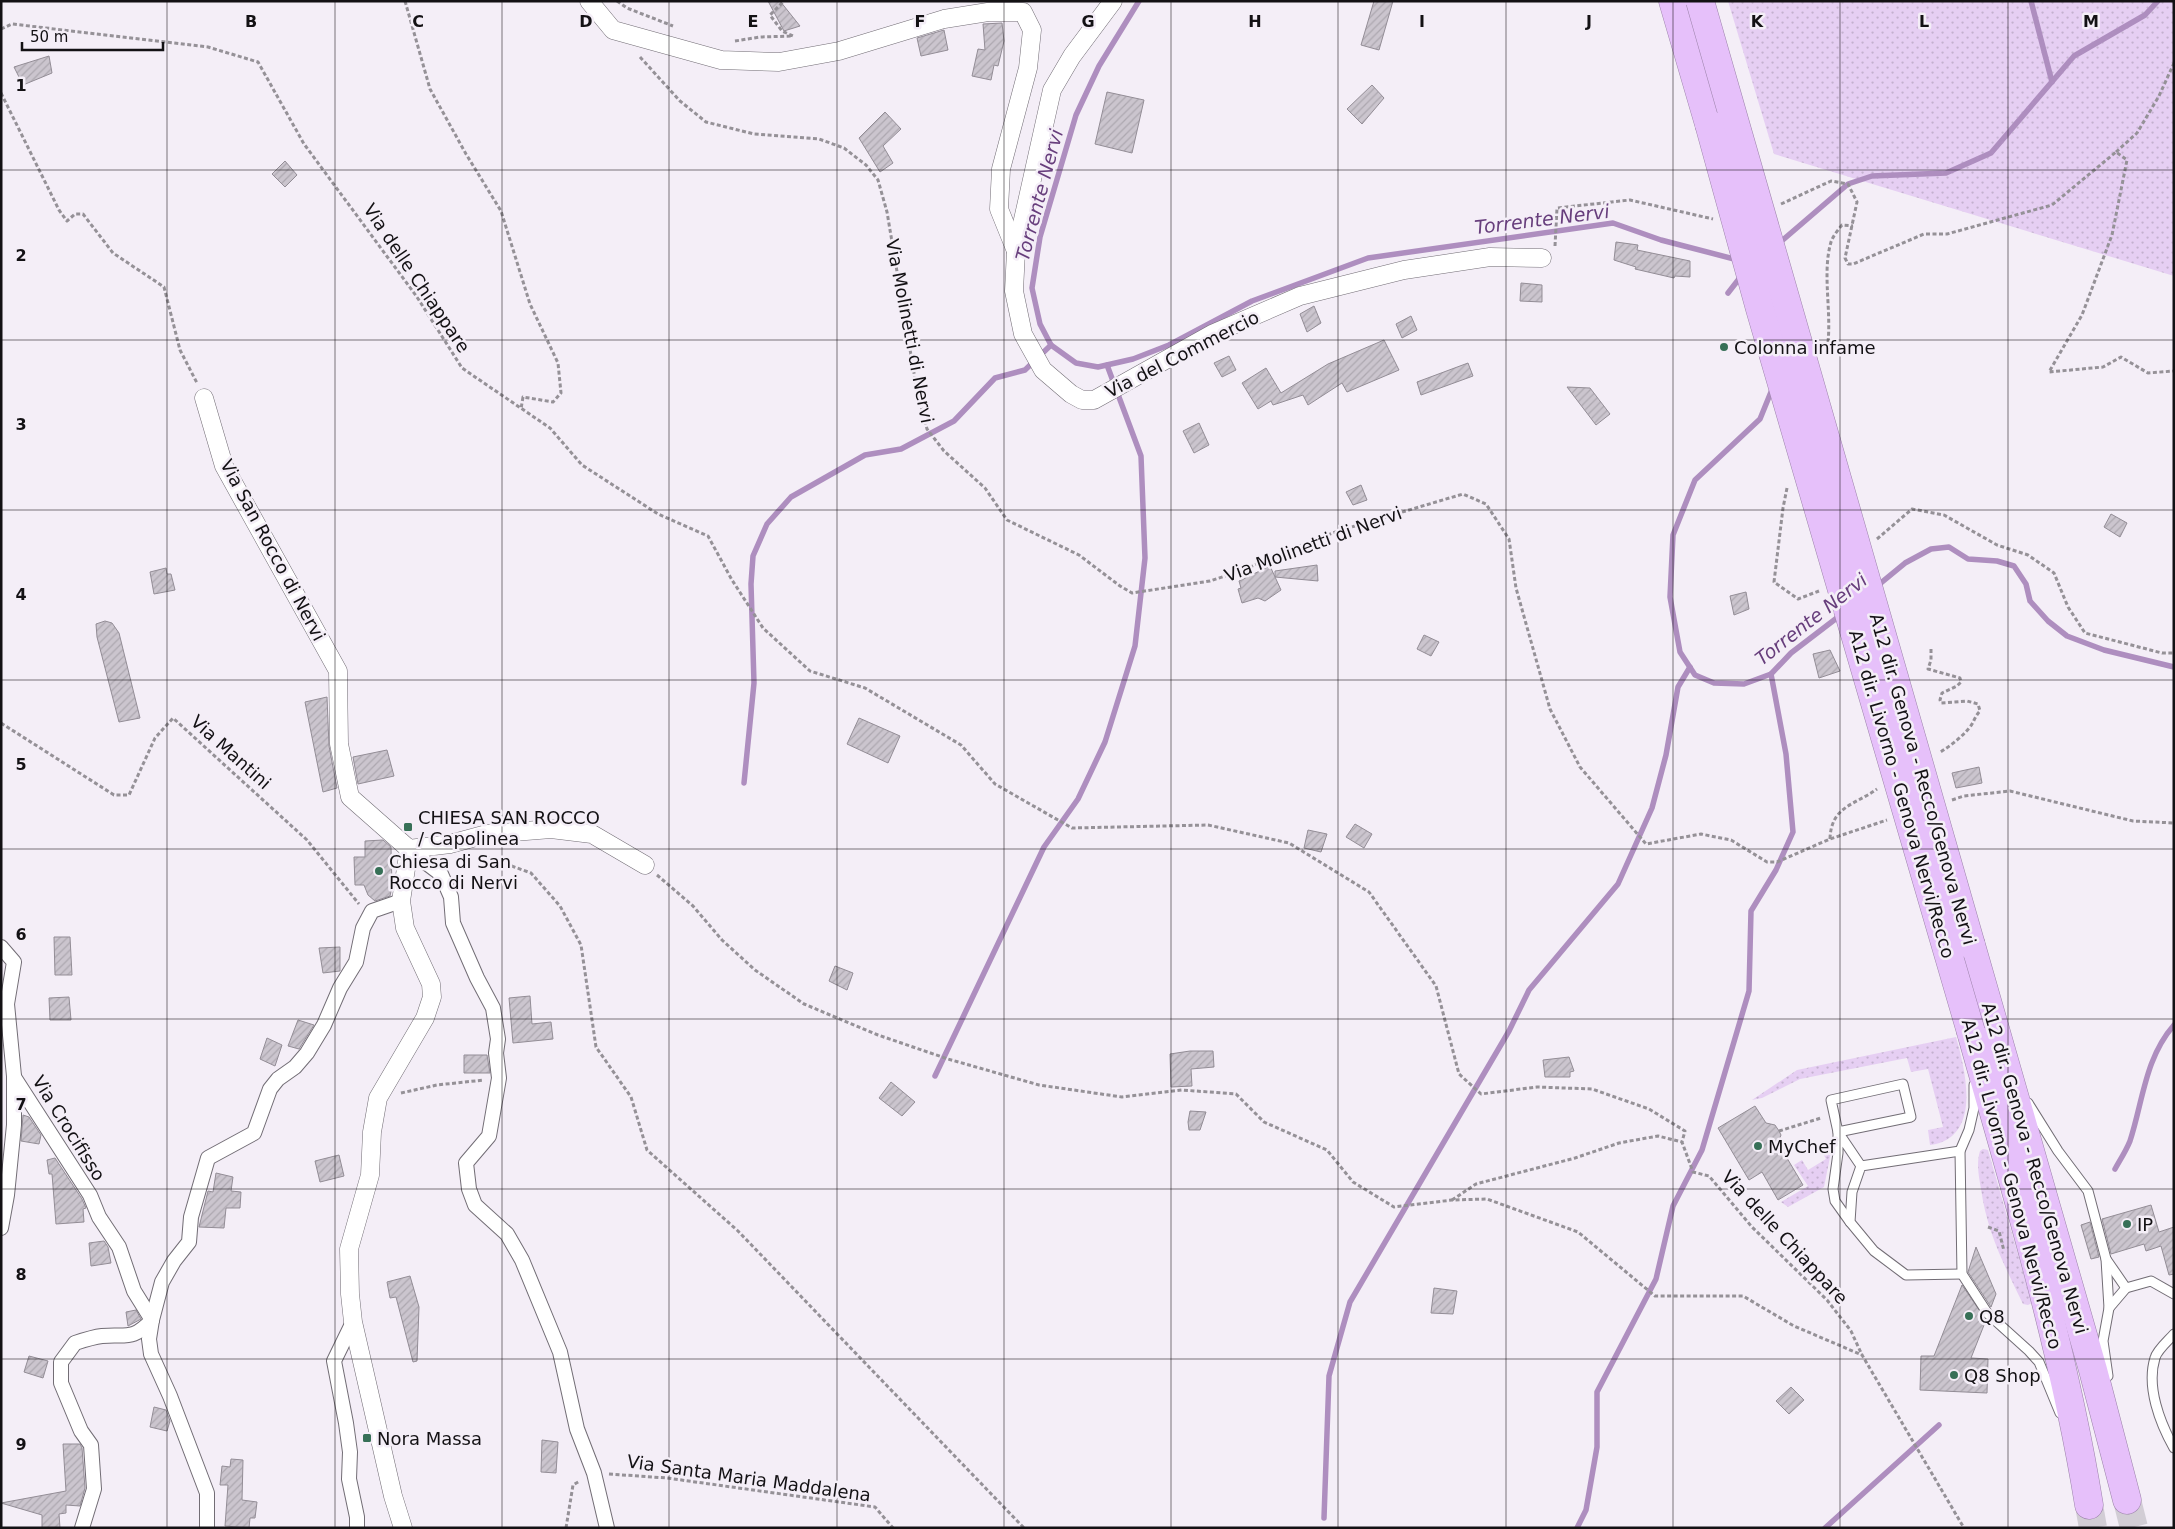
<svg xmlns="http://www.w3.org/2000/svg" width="2175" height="1529" font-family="'DejaVu Sans',sans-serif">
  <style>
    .grass { fill: url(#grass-dots) }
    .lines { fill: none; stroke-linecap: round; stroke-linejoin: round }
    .stream { stroke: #ae8ebf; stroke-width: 5.5 }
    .building { fill: url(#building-hatch); stroke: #938d96 }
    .motorway-tunnel { stroke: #d2cdd5; stroke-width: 28; stroke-dasharray: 28 14; stroke-linecap: butt }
    .service-casing { stroke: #726d75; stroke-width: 11 }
    .pedestrian-casing { stroke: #726d75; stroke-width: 16 }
    .minor-casing { stroke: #726d75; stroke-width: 19 }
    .motorway-casing { stroke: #9c83aa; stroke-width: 29 }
    .path { stroke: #959197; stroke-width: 3; stroke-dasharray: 4 2.5; stroke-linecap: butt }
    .service { stroke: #fff; stroke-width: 9 }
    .pedestrian { stroke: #fff; stroke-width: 14 }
    .minor { stroke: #fff; stroke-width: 18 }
    .motorway { stroke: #e6c0fa; stroke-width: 28 }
    .motorway-bridge-casing { stroke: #9c83aa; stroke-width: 29; stroke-linecap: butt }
    .motorway-bridge { stroke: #e6c0fa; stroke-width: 28 }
    .grid { fill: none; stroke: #131114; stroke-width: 1; stroke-opacity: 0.55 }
    .poi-dot { fill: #377057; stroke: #f4eef7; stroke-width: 2 }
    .labels { text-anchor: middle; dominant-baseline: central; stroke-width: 5; stroke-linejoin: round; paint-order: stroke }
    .street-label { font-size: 18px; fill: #131114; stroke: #f4eef7 }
    .poi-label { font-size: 18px; fill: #131114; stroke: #f4eef7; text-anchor: start }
    .water-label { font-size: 19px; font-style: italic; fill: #673e7c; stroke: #f4eef7 }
    .grid-label { font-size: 16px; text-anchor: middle; font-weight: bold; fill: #131114; stroke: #f4eef7; stroke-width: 5; stroke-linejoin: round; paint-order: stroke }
  </style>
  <defs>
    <pattern id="grass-dots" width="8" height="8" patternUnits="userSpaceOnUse" patternTransform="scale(1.25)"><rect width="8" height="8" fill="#e6cff3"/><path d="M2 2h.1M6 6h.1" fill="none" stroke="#c4b1cf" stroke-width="1.8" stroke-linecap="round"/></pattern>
    <pattern id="building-hatch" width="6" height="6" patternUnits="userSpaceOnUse" patternTransform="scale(1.25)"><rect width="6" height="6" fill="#cbc5ce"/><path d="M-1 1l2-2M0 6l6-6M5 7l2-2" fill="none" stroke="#ada8b0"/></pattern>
  </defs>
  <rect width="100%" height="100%" fill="#f4eef7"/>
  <g class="grass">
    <path d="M1728,1H2174V276L1774,154Z"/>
    <path d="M1956,1037C1966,1072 1982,1138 1930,1145L1928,1130L1943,1127L1928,1069L1911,1072L1907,1058L1800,1079L1762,1098L1752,1100L1797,1070Z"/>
    <path d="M1822,1144L1827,1146L1831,1152L1824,1187L1788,1207L1781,1202L1808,1186L1794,1165L1802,1160L1808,1170L1826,1159L1818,1145Z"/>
    <path d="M1983,1149L1988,1150L2032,1303L2028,1305L2023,1304C2004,1265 1987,1232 1981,1189C1979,1177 1976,1164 1980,1151Z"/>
  </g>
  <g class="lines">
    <g class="stream">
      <path d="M1139,1L1099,66L1076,115L1040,237L1032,288L1040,324L1051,345L1076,363L1098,367L1133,359L1169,345L1252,301L1368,258L1613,223L1661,240L1738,260"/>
      <path d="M2031,1L2052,82"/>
      <path d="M1777,245L1848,184L1872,176L1946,173L1991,153L2074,56L2145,15L2158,1"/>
      <path d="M1728,293L1742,275"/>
      <path d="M1773,387L1760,419L1695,480L1673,535L1670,597L1680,652L1695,675L1714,683L1744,684L1771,674L1791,653L1842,614"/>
      <path d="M1877,586L1905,563L1931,549L1949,547L1968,559L1997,561L2014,566L2026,584L2030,601L2048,621L2067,636L2104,650L2174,667"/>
      <path d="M744,783L754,683L751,584L753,556L767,524L791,497L865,455L901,449L954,421L995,378L1025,370L1051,345"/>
      <path d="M935,1076L1044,847L1078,799L1105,742L1135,646L1145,558L1141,456L1107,365"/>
      <path d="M2115,1169C2120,1160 2126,1151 2130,1141C2143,1101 2145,1058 2174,1025"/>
      <path d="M1324,1518L1329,1376L1350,1302L1509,1031L1529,990L1618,884L1652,808L1666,755L1678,687L1690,667"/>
      <path d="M1577,1528L1586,1510L1597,1447V1392L1656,1279L1673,1206L1702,1150L1749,991L1751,911L1776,870L1793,832L1786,754L1771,674"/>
      <path d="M1825,1528L1939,1425"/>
    </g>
  </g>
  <g class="building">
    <path d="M768,1H780L800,26L784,31Z"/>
    <path d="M1374,1H1393L1379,50L1361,45Z"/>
    <path d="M1002,23L1004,41L998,66L994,65L991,80L972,76L978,49L985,50L983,24Z"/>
    <path d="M944,30L948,50L921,56L917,38Z"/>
    <path d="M49,56L52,73L23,85L14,67Z"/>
    <path d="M1372,85L1384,98L1362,124L1347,109Z"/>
    <path d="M1107,92L1144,100L1132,153L1095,144Z"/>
    <path d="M885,112L901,129L883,146L893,163L880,172L859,138Z"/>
    <path d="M285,161L297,175L285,187L272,174Z"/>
    <path d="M1616,242L1638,245L1637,250L1690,261V277L1675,276L1674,278L1635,269L1636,267L1614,260Z"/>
    <path d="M1521,283L1542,285V302L1520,301Z"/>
    <path d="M1314,306L1321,323L1307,332L1300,314Z"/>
    <path d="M1411,316L1417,330L1402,338L1396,324Z"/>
    <path d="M1384,340L1399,370L1347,392L1342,383L1308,405L1303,395L1273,405L1271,401L1258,409L1242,383L1266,368L1281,393L1328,364Z"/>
    <path d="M1229,356L1236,370L1222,377L1214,363Z"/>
    <path d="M1468,363L1473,376L1421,395L1417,382Z"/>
    <path d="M1567,387L1590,388L1610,414L1596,425Z"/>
    <path d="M1199,423L1209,445L1194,453L1183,431Z"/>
    <path d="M1361,485L1367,500L1353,505L1346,492Z"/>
    <path d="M2111,514L2127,523L2120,537L2104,527Z"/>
    <path d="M1317,565L1318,581L1275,577V571Z"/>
    <path d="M1270,566L1281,590L1265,601L1258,598L1242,603L1238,589L1241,588L1239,581Z"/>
    <path d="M166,568L167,574H171L175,590L154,594L150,572Z"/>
    <path d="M1746,592L1749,609L1734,615L1730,596Z"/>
    <path d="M105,621L112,623L119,633L140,718L119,722L97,637L96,624Z"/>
    <path d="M1424,635L1439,642L1431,656L1417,649Z"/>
    <path d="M1830,650L1840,671L1819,678L1813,654Z"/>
    <path d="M327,697L329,746L337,788L323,792L305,702Z"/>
    <path d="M859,718L900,736L888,763L847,744Z"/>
    <path d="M387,750L394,776L358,784L353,757Z"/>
    <path d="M1979,767L1982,783L1956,788L1952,773Z"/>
    <path d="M1355,824L1372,834L1364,848L1346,837Z"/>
    <path d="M1308,830L1327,834L1321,852L1304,848Z"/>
    <path d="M383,840L391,847L392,887L390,896L375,901L368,895L364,885H355L354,857H365V841Z"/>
    <path d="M54,937H70L72,975H55Z"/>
    <path d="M340,947V971L323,973L319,948Z"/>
    <path d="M835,966L853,973L847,990L829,981Z"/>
    <path d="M530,996L532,1024L551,1022L553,1039L513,1043L509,998Z"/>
    <path d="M69,997L71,1020H50L49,998Z"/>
    <path d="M298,1020L314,1025L299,1049L288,1046Z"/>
    <path d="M267,1038L282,1045L275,1066L260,1059Z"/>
    <path d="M1190,1051H1213L1214,1067L1191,1069L1192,1086L1171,1087L1170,1054Z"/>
    <path d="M464,1055H487L490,1073H464Z"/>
    <path d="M1569,1057L1574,1071L1570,1072V1077H1545L1543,1060Z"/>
    <path d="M891,1082L915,1102L902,1116L879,1098Z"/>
    <path d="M1755,1106L1766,1123L1775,1125L1779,1131L1781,1135L1778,1143L1803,1185L1778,1200L1762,1172L1749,1180L1718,1128Z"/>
    <path d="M1190,1111L1206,1112L1200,1130H1189L1188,1122Z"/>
    <path d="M23,1115L29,1117L41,1135L39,1144L21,1141Z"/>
    <path d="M339,1155L344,1176L320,1182L315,1161Z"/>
    <path d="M55,1158L82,1199L86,1208L83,1209L84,1222L56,1224L52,1174H49L47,1160Z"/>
    <path d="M216,1173L233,1177L231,1191L241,1192L240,1208H226L224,1228L199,1227L208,1191L213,1192Z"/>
    <path d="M2151,1205L2159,1232L2174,1227V1274L2169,1275L2161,1246L2146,1251L2144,1244L2111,1254L2102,1219Z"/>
    <path d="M2090,1222L2099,1257L2091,1259L2081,1225Z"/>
    <path d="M104,1241L108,1247L111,1263L91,1266L89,1243Z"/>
    <path d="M1976,1247L1996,1294L1991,1307L1968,1272Z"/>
    <path d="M410,1276L419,1307L417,1361L413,1362L396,1297L390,1298L387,1282Z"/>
    <path d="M1962,1285L1986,1320L1971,1358L1988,1359L1987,1393L1920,1390L1921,1356H1934Z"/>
    <path d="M1434,1288L1457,1291L1453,1314L1431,1313Z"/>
    <path d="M136,1310L141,1319L128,1326L126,1312Z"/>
    <path d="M29,1356L48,1361L43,1378L24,1372Z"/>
    <path d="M1791,1387L1804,1400L1789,1414L1776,1401Z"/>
    <path d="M154,1407L166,1410L170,1421L167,1431L150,1427Z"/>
    <path d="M542,1440L558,1442L556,1473L541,1472Z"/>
    <path d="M63,1444H80L82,1448L85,1488L80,1506L66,1505V1513L59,1514L60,1528H42V1515L1,1503L66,1491Z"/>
    <path d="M231,1459L243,1460L242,1500L257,1502L255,1518H250L249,1528L225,1526L228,1485H220L222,1466L230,1467Z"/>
  </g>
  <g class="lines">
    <g class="motorway-tunnel">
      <path d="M2127,1500L2134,1528"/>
      <path d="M2089,1505L2093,1528"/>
    </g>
    <defs>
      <g id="service">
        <path d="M1903,1084L1911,1117L1838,1132L1831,1100Z"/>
        <path d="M1974,1085V1108L1969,1130L1960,1151L1962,1274L1988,1314L2029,1351L2039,1362L2060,1413"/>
        <path d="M2028,1103L2058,1151L2088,1191L2106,1259L2109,1308L2103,1341L2108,1376"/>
        <path d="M1960,1151L1861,1166L1852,1192L1850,1222L1874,1251L1906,1275L1962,1274"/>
        <path d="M1850,1222L1835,1201L1833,1189L1838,1153V1132L1861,1166"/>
        <path d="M2106,1259L2126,1288"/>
        <path d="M2109,1308L2126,1288L2151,1281L2174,1294"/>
        <path d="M2174,1334C2168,1341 2157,1350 2155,1358C2146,1387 2160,1423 2174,1448"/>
      </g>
      <g id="pedestrian">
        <path d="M415,849L425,862L441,874L451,897L453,923L477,978L493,1008L498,1039L496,1053L499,1078L489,1136L466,1163L469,1189L475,1205L507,1234L522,1260L560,1352L577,1429L594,1473L607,1528"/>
        <path d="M1,947L14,962L7,1004L14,1076V1125L7,1195L1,1228"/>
        <path d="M14,1077L90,1195L99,1217L119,1247L134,1291L152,1320"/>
        <path d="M353,1322L334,1361L346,1423L350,1452L349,1479L357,1517V1528"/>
        <path d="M82,1528L94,1489L91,1445L81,1431L61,1383V1362L75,1343C84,1340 93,1337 102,1336C127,1334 132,1341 152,1320"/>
        <path d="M207,1528V1493L170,1396L151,1354L149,1339L152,1320L162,1282L174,1261L189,1242L191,1217L208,1158L254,1133L270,1089L278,1079L295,1067L307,1053L324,1025L340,988L356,962L363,928L372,911L401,901"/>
      </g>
      <g id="minor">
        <path d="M589,1L613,30L721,60L779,62L839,51L944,19L988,12H1023L1032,30L1028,68L1001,169L999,209L1016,251"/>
        <path d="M1113,1L1072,56L1052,90L1016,251L1014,291L1023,334L1043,370L1071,394L1082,400H1094L1212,334L1300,296L1404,270L1490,257L1542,258"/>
        <path d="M204,398L224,466L338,671L339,744L350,797L409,849L450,844L487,834L551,829L592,834L645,865"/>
        <path d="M403,1528L393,1496L353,1322L350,1294L349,1249L370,1175L372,1132L378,1098L425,1018L432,997L431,984L405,928L401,901L409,849"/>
      </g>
      <g id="motorway">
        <path d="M1673,1L1709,124"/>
        <path d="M1971,945L2093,1370L2127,1500"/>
        <path d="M1971,1032C2015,1189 2063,1344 2089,1505"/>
      </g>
    </defs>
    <use href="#service" class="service-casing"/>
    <use href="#pedestrian" class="pedestrian-casing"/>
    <use href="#minor" class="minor-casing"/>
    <use href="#motorway" class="motorway-casing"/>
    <g class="path">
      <path d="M405,1L430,89L466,154L501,211L530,304L558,363L561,393L553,402L523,397L521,409"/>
      <path d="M617,1L627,8L673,26"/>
      <path d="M1,29L12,24L208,47L258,62L304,144L417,297L462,368L550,428L582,465L658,514L708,536L732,580L763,628L810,671L865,688L961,745L995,784L1072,828L1208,825L1289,843L1369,892L1436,986L1459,1074L1481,1094L1537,1087L1592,1089L1649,1109L1685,1131L1682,1142L1693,1172L1709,1176L1752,1227L1827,1300L1851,1331L1862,1355"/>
      <path d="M735,41L760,37L793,36L782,31L770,15L784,1"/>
      <path d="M640,57L680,101L706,122L754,134L819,139L844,148L866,165L878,180L887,212L917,391L927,429L944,451L985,488L1007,520L1079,555L1120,586L1132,593L1210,581L1244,570L1278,554L1338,531L1463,494L1486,504L1509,539L1516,588L1550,709L1580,767L1646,844L1701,834L1731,840L1767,862H1777L1830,839L1887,820"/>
      <path d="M1,93L59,210L67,221L75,214H83L113,253L164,287L180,350L197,383"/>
      <path d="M2116,152L2137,133L2159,96L2174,63"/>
      <path d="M1781,204L1831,181L1848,184L1857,202L1845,258L1848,264H1853L1924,234H1947L2052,205L2116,152L2127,160L2112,235L2082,315L2049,372L2103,367L2121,357L2148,373L2174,371"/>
      <path d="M1555,246L1557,208L1630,200L1713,219"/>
      <path d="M1826,355C1834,319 1821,276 1831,242C1833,236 1838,230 1842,225L1853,226"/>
      <path d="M1787,488L1783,508L1774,582L1798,599L1819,591"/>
      <path d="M1877,539L1912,509L1944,515L1997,545L2028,555L2054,573L2068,607L2085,633L2162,653H2174"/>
      <path d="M1931,649V660L1928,669L1960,678L1961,682L1957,686L1942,693L1940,700L1941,703L1967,701L1978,704L1980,711C1975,716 1974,722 1970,727C1961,738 1950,746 1939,753"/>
      <path d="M1,723L114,795H129L155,738L173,718L307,840L359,904"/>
      <path d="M1952,800L1964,796L2010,791L2133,821L2174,823"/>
      <path d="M1830,839C1831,806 1855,805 1877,789"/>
      <path d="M481,855L531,873L560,906L581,945L596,1047L631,1097L647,1150L738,1231L1024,1528"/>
      <path d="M657,875L693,906L722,940L755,970L804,1004L878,1035L948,1059L1039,1085L1122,1097L1182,1090L1236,1094L1264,1122L1327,1150L1353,1182L1394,1207L1452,1200L1487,1199L1578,1232L1655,1296H1743L1794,1326L1862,1355L1964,1528"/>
      <path d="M401,1093L437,1085L484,1080"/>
      <path d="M1779,1131L1821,1118"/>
      <path d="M1452,1200L1476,1184L1575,1158L1619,1143L1658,1136L1682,1142"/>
      <path d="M1988,1227L1999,1231L2004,1251"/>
      <path d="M609,1474L667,1478L875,1507L893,1528"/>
      <path d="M566,1528L573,1485L580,1481"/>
    </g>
    <use href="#service" class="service"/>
    <use href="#pedestrian" class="pedestrian"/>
    <use href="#minor" class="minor"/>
    <use href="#motorway" class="motorway"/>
    <defs>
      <g id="motorway-bridge">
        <path d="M1700,1L1971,945"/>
        <path d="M1709,124L1760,309L1971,1032"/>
      </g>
    </defs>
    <use href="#motorway-bridge" class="motorway-bridge-casing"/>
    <use href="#motorway-bridge" class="motorway-bridge"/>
  </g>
  <path class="grid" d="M167,1V1528M335,1V1528M502,1V1528M669,1V1528M837,1V1528M1004,1V1528M1171,1V1528M1338,1V1528M1506,1V1528M1673,1V1528M1840,1V1528M2008,1V1528M1,170H2174M1,340H2174M1,510H2174M1,680H2174M1,849H2174M1,1019H2174M1,1189H2174M1,1359H2174"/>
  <g class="poi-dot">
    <circle cx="1724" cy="347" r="5"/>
    <rect x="403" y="822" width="10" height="10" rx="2.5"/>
    <circle cx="379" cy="871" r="5"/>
    <circle cx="1758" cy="1146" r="5"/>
    <circle cx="2127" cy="1224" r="5"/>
    <circle cx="1969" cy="1316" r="5"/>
    <circle cx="1954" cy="1375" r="5"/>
    <rect x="362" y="1433" width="10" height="10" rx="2.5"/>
  </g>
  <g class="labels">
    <g class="street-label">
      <text transform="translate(417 278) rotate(56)">Via delle Chiappare</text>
      <text transform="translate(910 331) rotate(79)">Via Molinetti di Nervi</text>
      <text transform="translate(1182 354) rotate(-27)">Via del Commercio</text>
      <text transform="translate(1313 544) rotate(-20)">Via Molinetti di Nervi</text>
      <text transform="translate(273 550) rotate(62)">Via San Rocco di Nervi</text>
      <text transform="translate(231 752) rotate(42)">Via Mantini</text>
      <text transform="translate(1923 779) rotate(74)">A12 dir. Genova - Recco/Genova Nervi</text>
      <text transform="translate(1902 794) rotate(74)">A12 dir. Livorno - Genova Nervi/Recco</text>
      <text transform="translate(69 1128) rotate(58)">Via Crocifisso</text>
      <text transform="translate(2035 1168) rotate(74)">A12 dir. Genova - Recco/Genova Nervi</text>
      <text transform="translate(2012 1184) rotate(75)">A12 dir. Livorno - Genova Nervi/Recco</text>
      <text transform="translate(1785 1237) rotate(47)">Via delle Chiappare</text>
      <text transform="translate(749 1478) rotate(8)">Via Santa Maria Maddalena</text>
    </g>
    <g class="poi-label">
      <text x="1734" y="347">Colonna infame</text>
      <text x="418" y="817">CHIESA SAN ROCCO<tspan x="418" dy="21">/ Capolinea</tspan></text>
      <text x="389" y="861">Chiesa di San<tspan x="389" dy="21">Rocco di Nervi</tspan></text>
      <text x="1768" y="1146">MyChef</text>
      <text x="2137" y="1224">IP</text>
      <text x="1979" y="1316">Q8</text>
      <text x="1964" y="1375">Q8 Shop</text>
      <text x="377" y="1438">Nora Massa</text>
    </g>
    <g class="water-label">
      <text transform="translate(1039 195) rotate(-75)">Torrente Nervi</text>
      <text transform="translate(1542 219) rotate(-7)">Torrente Nervi</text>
      <text transform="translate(1811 619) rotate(-38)">Torrente Nervi</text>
    </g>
  </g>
  <g class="grid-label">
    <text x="251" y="27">B</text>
    <text x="418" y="27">C</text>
    <text x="586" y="27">D</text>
    <text x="753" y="27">E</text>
    <text x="920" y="27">F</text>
    <text x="1088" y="27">G</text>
    <text x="1255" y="27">H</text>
    <text x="1422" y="27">I</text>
    <text x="1589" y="27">J</text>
    <text x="1757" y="27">K</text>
    <text x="1924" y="27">L</text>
    <text x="2091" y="27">M</text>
    <text x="21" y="91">1</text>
    <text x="21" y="261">2</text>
    <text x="21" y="430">3</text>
    <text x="21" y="600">4</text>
    <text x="21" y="770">5</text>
    <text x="21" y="940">6</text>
    <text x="21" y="1110">7</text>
    <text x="21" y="1280">8</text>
    <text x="21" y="1450">9</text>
  </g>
  <rect width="2175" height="1529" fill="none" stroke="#131114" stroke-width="5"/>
  <path d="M22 42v8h141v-8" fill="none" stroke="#131114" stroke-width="2.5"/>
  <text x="30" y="42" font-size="15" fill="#131114" stroke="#f4eef7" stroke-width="4" paint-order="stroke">50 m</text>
</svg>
